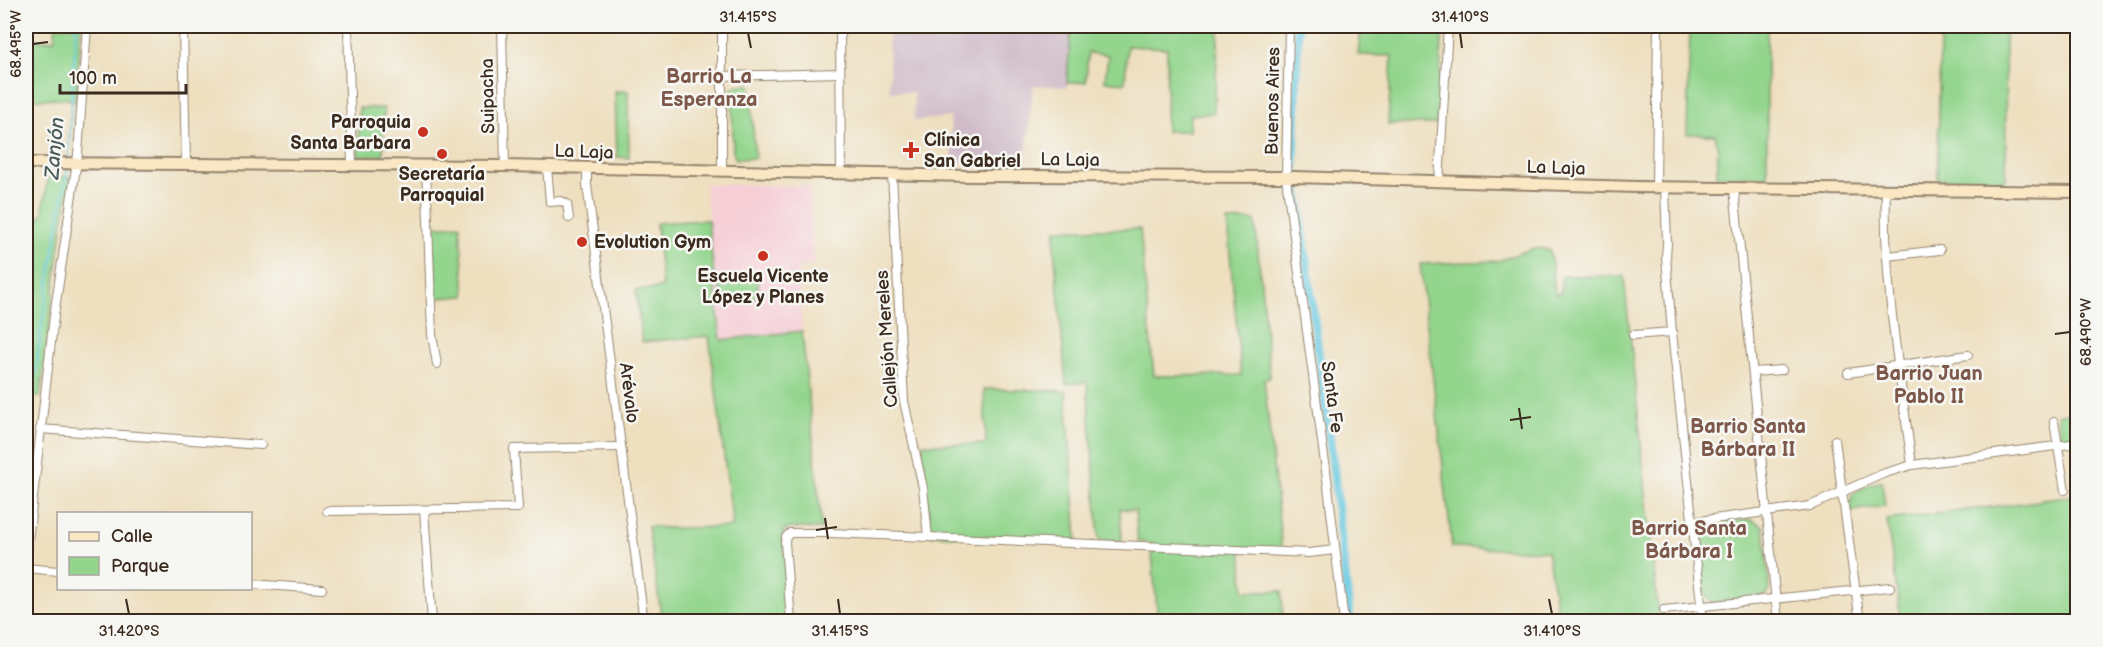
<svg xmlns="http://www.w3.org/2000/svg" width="2103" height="647" font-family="'Balsamiq Sans',sans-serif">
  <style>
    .built { fill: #f6cfd7 }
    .industrial { fill: #d1bdc9 }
    .green { fill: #93d58d; stroke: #678056; stroke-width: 1.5 }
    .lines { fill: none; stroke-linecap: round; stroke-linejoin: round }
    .stream { stroke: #62c7e0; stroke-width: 2 }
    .canal { stroke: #62c7e0; stroke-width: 9 }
    .street-casing { stroke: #94846e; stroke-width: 10 }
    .secondary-casing { stroke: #94846e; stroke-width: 14 }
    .street { stroke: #fff; stroke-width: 8 }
    .secondary { stroke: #fae7c3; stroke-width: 10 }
    .ticks { fill: none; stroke: #3b2a1e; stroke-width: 2 }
    .poi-dot { fill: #c8321e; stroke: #f6f6f2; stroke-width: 2 }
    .labels { text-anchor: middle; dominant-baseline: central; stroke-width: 5; stroke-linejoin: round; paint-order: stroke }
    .street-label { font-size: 18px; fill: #3b2a1e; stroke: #f6f6f2 }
    .poi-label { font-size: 18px; font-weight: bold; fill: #3b2a1e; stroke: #f6f6f2; text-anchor: start }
    .neighbourhood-label { font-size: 20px; font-weight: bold; fill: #7d584b; stroke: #f6f6f2 }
    .water-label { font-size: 20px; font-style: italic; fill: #475958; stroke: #f6f6f2 }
    .neatline { fill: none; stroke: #3b2a1e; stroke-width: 2 }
    .ticks-label { font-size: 15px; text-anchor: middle; fill: #3b2a1e }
  </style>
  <rect width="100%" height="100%" fill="#f6f6f2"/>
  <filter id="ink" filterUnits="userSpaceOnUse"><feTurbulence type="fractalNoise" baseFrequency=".0167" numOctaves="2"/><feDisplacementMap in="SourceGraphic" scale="12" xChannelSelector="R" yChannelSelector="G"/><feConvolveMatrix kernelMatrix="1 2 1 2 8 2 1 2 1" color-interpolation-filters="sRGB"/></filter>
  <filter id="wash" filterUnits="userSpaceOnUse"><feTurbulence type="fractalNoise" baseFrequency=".008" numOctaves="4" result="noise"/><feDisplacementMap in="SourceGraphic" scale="24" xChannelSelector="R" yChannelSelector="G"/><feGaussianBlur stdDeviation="1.35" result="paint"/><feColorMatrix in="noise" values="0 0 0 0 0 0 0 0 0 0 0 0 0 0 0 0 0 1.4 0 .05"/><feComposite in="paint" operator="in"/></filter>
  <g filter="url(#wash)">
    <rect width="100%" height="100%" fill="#eedfbf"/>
    <path class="built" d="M705,184L809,186L814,265L798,266L802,331L721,340Z"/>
    <path class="industrial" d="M888,26H1071L1067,87L1033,85L1025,163L953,162L950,117L914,121V92H890Z"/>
    <g class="green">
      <path d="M56,26H81L76,102L68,99H26V40H54Z"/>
      <path d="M1071,26H1219L1214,113L1190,115L1189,131H1166L1167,48L1127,46L1125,83L1105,81L1108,55L1088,53L1086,82L1067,83Z"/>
      <path d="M1361,26H1443L1437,124H1388L1392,56L1358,55Z"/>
      <path d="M1690,26H1767V177L1717,176L1718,149L1715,135L1687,134Z"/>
      <path d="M1940,26H2005L2006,180L1938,179Z"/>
      <path d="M750,84L755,158L736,159L733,153L732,88L739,85Z"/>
      <path d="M615,91H628L629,158L617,157Z"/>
      <path d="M359,108H384L383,156H358Z"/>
      <path d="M48,177H72L63,221L40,397L26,396V219L42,216Z"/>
      <path d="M708,220L721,340L802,331L822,529L791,528L783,531L788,621H662L648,526L667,528L733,527L709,336L642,342L636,290L662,288L656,223Z"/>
      <path d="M1255,220L1270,378L1264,379L1282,550L1241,548L1244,591H1282L1283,621H1158L1151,543L1138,542L1135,510L1120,509L1122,541L1099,540L1087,382L1066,384L1054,246L1056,229H1140L1154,376L1241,375L1227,221Z"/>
      <path d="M460,225L465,296L436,298L431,227Z"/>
      <path d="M1534,248L1550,250L1555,294L1561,293L1562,276H1624L1659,621H1559L1547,551L1452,547L1420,264L1498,261Z"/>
      <path d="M758,277V297L720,299V278Z"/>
      <path d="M984,389L1066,391L1077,540L931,535L922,444H986Z"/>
      <path d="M2077,411V440L2067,441L2060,435L2057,415Z"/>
      <path d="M1882,481L1885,506L1850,511L1849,505L1853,494L1868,485Z"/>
      <path d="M2077,495V621H1901L1887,520L2039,501L2042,499Z"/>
      <path d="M1751,519L1764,527L1770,590L1766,595L1713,603L1709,600L1705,595L1698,532L1703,525L1707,524Z"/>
    </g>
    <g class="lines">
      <g class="stream">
        <path d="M68,160L76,26"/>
        <path d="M26,450L41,330L68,166"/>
      </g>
      <path class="canal" d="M1298,26L1294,167L1334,472L1350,622"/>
    </g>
  </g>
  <g filter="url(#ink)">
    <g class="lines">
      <defs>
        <g id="street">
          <path d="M183,26L186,164"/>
          <path d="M348,26L352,166"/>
          <path d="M502,26L505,166"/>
          <path d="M840,26L841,172"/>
          <path d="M1289,26L1286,178L1327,478L1344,622"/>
          <path d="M723,76L840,73"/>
          <path d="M426,165L432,335L437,364"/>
          <path d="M547,167L550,202L561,201L567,204L569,218"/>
          <path d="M587,169V185L644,622"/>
          <path d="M722,170V26"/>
          <path d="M892,174L904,401L923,488L928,537"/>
          <path d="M1439,182L1448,26"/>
          <path d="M1656,187L1658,26"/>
          <path d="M1665,187L1667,243L1666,257L1672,332L1703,622"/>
          <path d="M1734,189L1778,622"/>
          <path d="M1886,190C1883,282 1900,374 1912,465"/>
          <path d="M1887,256L1940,250"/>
          <path d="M1633,335L1672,332"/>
          <path d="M1753,372L1782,370"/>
          <path d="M1848,373L1968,355"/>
          <path d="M2054,422L2065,490"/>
          <path d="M40,429L261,445"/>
          <path d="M1835,440L1860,622"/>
          <path d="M424,510L432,622"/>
          <path d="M327,511L518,508L514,449L621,447"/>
          <path d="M1691,522L1810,506L1885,473L1912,465L2078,443"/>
          <path d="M26,558L54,316L78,154L87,26"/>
          <path d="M26,568L58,571"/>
          <path d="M250,584L322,589"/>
          <path d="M1664,610L1890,587"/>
          <path d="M791,622L785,542L786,537L790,533H831L1309,553L1335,550"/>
        </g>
        <path id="secondary" d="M26,163L505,166L970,176L1294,177L1637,187L2078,192"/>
      </defs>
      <use href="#street" class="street-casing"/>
      <use href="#secondary" class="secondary-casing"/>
      <use href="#street" class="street"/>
      <use href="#secondary" class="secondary"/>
    </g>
  </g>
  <path class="ticks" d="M748,33L751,48M1460,33L1462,48M33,44L48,42M2055,334L2070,332M1519,408L1522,429M1510,420L1531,417M825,518L828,539M816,530L837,527M126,599L129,614M838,599L840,614M1549,599L1552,614"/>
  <g class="poi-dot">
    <circle cx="423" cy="132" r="6"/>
    <path d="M908 141h6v6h6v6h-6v6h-6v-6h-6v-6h6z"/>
    <circle cx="442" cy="154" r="6"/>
    <circle cx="582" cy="242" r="6"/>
    <circle cx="763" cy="256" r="6"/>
  </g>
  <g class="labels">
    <g class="street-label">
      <text transform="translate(488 96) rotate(-91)">Suipacha</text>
      <text transform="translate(1273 101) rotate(-89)">Buenos Aires</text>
      <text transform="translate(584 152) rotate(2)">La Laja</text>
      <text transform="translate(1070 160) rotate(1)">La Laja</text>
      <text transform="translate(1556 168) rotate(2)">La Laja</text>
      <text transform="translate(887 339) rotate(-94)">Callejón Mereles</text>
      <text transform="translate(629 393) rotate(83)">Arévalo</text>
      <text transform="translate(1332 397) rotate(82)">Santa Fe</text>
    </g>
    <g class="poi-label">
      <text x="411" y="122" text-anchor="end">Parroquia<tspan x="411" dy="21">Santa Barbara</tspan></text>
      <text x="924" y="140">Clínica<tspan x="924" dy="21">San Gabriel</tspan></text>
      <text x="442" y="174" text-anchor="middle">Secretaría<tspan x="442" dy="21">Parroquial</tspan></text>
      <text x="594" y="242">Evolution Gym</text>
      <text x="763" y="276" text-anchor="middle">Escuela Vicente<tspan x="763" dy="21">López y Planes</tspan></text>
    </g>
    <g class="neighbourhood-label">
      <text x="709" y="77">Barrio La<tspan x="709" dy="23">Esperanza</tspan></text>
      <text x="1929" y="374">Barrio Juan<tspan x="1929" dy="23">Pablo II</tspan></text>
      <text x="1748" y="427">Barrio Santa<tspan x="1748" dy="23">Bárbara II</tspan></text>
      <text x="1689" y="529">Barrio Santa<tspan x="1689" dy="23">Bárbara I</tspan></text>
    </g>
    <g class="water-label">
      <text transform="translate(55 148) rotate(-85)">Zanjón</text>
    </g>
  </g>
  <rect width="2103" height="647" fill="none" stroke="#f6f6f2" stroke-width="66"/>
  <rect x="57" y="512" width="195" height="78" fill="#f6f6f2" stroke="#aba49d" stroke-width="1.5"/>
  <rect x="69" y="532" width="30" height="9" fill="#fae7c3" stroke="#aba49d" stroke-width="1.5"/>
  <text x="111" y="542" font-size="18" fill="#3b2a1e">Calle</text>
  <rect x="69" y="557" width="30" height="18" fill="#93d58d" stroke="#aba49d" stroke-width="1.5"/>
  <text x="111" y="572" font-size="18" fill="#3b2a1e">Parque</text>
  <path d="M60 84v9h126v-9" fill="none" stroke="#3b2a1e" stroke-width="3"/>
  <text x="69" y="84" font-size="18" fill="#3b2a1e" stroke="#f6f6f2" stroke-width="4.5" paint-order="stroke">100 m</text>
  <rect x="33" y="33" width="2037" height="581" class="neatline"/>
  <g class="ticks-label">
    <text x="748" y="22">31.415°S</text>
    <text x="1460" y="22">31.410°S</text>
    <text transform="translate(16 44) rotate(-90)" y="5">68.495°W</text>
    <text transform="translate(2086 332) rotate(-90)" y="5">68.490°W</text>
    <text x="129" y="636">31.420°S</text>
    <text x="840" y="636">31.415°S</text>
    <text x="1552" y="636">31.410°S</text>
  </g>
</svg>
